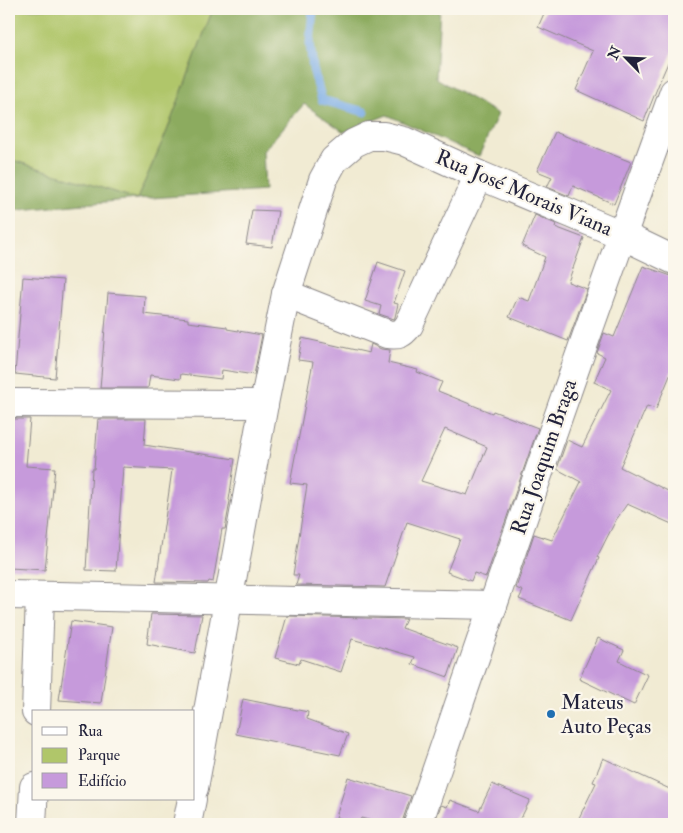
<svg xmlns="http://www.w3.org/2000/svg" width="683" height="833" font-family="'IM FELL Double Pica',serif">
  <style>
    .green { fill: #b0c66a; stroke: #697452 }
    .forest { fill: #8cab5e; stroke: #57664c }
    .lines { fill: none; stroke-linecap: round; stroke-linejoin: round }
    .stream { stroke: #79abe5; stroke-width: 9 }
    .building { fill: #c69adb; fill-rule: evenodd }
    .street-casing { stroke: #8a8687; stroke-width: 30 }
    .street { stroke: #fff; stroke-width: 28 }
    .poi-dot { fill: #1f6fb2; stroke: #fbf7ec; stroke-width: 2 }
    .labels { text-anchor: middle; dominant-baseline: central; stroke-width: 4.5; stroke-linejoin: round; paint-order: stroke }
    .street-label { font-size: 21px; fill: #22223b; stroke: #fbf7ec }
    .poi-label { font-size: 21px; fill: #22223b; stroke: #fbf7ec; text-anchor: start }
  </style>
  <rect width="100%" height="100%" fill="#fbf7ec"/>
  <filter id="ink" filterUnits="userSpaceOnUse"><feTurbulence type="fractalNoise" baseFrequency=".02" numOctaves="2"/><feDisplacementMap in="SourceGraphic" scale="10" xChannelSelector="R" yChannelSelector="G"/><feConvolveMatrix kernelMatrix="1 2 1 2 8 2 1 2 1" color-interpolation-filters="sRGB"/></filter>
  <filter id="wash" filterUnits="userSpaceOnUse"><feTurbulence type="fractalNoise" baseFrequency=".0096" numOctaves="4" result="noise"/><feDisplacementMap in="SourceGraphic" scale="20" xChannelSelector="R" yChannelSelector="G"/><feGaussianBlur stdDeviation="1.12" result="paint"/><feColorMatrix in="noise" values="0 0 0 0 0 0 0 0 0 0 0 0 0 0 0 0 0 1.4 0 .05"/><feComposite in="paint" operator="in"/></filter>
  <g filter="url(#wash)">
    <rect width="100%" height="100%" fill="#f1ebd3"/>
    <path class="green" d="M9,9H213L167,131L137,199L9,159Z"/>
    <path class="forest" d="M213,9H440L436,78L498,114L479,156L387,115L344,132L304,104L263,151L265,190L137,199L9,211V159L137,199L167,131Z"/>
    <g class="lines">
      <path class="stream" d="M313,9L310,43L313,69L322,100L365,112"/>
    </g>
    <g id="blocks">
      <g class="building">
        <path d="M546,9H674V49L660,81L644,121L576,90L593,51L538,27Z"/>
        <path d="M555,132L631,162L614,204L573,186L569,196L547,187L552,177L537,171Z"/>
        <path d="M252,210L278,211L272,247L246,244Z"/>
        <path d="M535,215L556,224L555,227L584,238L568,282L587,289L568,341L509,317L518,297L529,301L545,257L522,246Z"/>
        <path d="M378,262L405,271L394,303L398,304L395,317L394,319L379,314L381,306L365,301Z"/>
        <path d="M643,266L674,277V366L656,409L647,406L620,467L674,494V525L627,504L616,520L597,557L599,558L571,620L519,599L523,591L516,588L534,534L552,540L581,482L557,469L567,440L582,447L611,390L594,382L605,357L597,353L604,333L614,337Z"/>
        <path d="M23,277L63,280L55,378L15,374Z"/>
        <path d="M108,293L145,296L144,314L188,319V322L227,327V329L262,335L254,375L222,370L221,379L181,374L180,379L150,375L148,388H100Z"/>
        <path d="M302,338L369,353L371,344L381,349L390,350L388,363L418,370L417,372L442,382L438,391L492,413L493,411L538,428L486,577L474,573L471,581L447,572L460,539L407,522L385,587L296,585L299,575H293L307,485L290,483L313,362L298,360ZM445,429L487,447L467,495L421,481Z"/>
        <path d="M9,419H30L26,466L55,468L45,570L9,568Z"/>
        <path d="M98,419H146L144,445L235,459L229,500L230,501L225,529H222L213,582L209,581L208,583L156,582L172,470L123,467L116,571L86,570L92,469H94Z"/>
        <path d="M151,614L202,615L195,653L147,644Z"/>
        <path d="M287,616L406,619L402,628L458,648L448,677L412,664L415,657L352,639L341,672L301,659L299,664L275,658Z"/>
        <path d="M71,621L112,627L101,703L59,700Z"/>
        <path d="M598,638L624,650L619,661L648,675L634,705L579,679Z"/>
        <path d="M243,699L308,712L307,719L348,734L340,755L236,734Z"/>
        <path d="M603,758L674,791V824H576L596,783L593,782Z"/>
        <path d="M348,777L411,796L403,819V824H383L361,818L359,824L336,817Z"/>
        <path d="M492,784L530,800L518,824H434L441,805L447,807L450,800L479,811Z"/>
      </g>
    </g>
  </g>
  <g filter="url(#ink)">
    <use href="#blocks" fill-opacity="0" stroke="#8a8687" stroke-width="1"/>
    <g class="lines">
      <defs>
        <g id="street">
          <path d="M286,294L387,334C399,336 402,334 409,325L479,175"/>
          <path d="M9,403L264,404"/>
          <path d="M9,595L493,605"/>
          <path d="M36,712L40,596"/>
          <path d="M194,788L264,404L286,294L323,180L334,160L354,143L369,136H384L404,141L479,175L622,235L674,260"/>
          <path d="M32,824L34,787"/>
          <path d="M187,824L192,799"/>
          <path d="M418,824C502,579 585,335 674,92"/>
        </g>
      </defs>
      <use href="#street" class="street-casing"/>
      <use href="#street" class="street"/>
    </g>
  </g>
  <circle class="poi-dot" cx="551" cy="714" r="5"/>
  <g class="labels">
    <g class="street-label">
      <text transform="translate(524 193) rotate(23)">Rua José Morais Viana</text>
      <text transform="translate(544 457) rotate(-71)">Rua Joaquim Braga</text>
    </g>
    <g class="poi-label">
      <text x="561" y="702">Mateus<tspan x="561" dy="24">Auto Peças</tspan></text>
    </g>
  </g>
  <rect width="683" height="833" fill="none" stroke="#fbf7ec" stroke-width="30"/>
  <rect x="32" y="710" width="162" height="90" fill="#fbf7ec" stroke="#a4a2a5"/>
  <rect x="42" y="727" width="25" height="8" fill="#ffffff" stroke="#a4a2a5"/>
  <text x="78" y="736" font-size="15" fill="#22223b">Rua</text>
  <rect x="42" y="748" width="25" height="15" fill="#b0c66a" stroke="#a4a2a5"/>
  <text x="78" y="760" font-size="15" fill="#22223b">Parque</text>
  <rect x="42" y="773" width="25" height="15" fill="#c69adb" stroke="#a4a2a5"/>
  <text x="78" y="786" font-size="15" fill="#22223b">Edifício</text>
  <g transform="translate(626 58) rotate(294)" stroke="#fbf7ec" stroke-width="4" paint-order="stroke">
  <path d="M0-4L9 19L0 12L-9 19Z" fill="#22223b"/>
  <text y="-8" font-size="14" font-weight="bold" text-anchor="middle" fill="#22223b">N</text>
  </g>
</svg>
